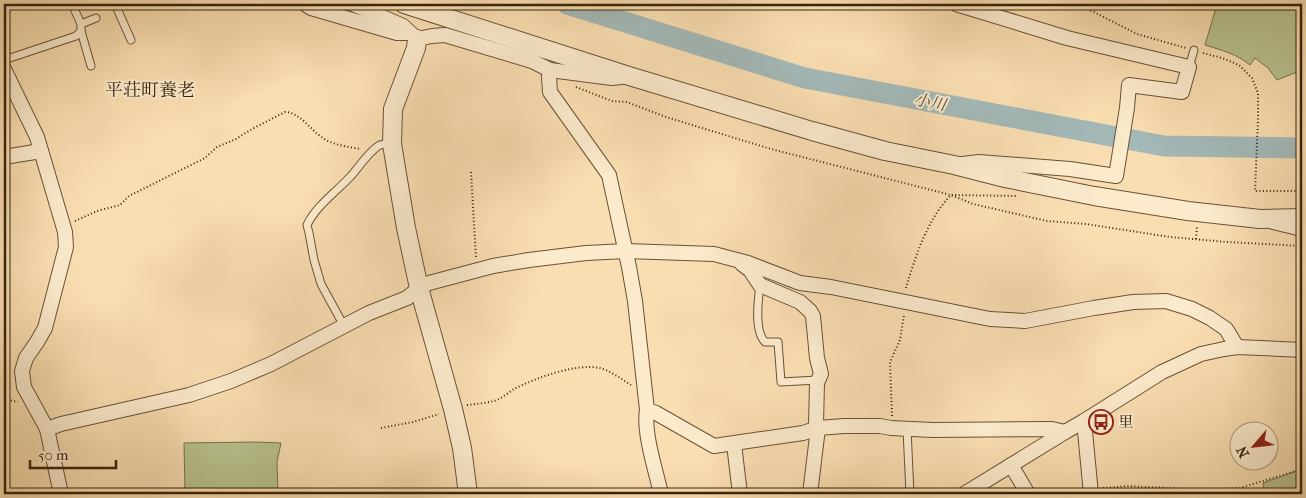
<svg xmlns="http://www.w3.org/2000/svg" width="1306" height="498" font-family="'IM FELL French Canon','Noto Serif JP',serif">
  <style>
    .green { fill: #b8c290; stroke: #78734e }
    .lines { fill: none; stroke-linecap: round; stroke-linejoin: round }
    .river { stroke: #a3b9b8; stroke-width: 21 }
    .service-casing { stroke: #685236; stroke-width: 9 }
    .minor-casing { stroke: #685236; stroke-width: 16 }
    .tertiary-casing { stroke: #685236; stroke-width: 20 }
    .path { stroke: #37240d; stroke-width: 2; stroke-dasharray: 1 2.5; stroke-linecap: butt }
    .service { stroke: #fbeacc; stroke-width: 7 }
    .minor { stroke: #fbeacc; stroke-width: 14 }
    .tertiary { stroke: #fbeacc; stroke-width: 18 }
    .labels { text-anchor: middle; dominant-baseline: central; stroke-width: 4; stroke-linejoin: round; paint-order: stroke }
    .poi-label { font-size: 15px; fill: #37240d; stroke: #fbeacc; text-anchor: start }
    .water-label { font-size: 16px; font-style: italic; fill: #575140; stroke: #fbeacc }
    .quarter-label { font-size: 18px; fill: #37240d; stroke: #fbeacc }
  </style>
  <rect width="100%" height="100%" fill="#f9deb1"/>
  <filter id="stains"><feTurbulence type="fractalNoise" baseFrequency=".004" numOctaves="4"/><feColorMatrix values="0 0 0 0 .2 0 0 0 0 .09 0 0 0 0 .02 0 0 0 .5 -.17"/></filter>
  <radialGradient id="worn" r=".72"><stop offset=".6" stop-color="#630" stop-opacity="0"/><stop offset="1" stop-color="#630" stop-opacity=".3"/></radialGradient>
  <g class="green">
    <path d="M1217,4H1302V70L1277,80L1268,68L1255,58L1250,65C1237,54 1221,50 1205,45Z"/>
    <path d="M255,442L281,443L277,462L278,494H185L184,443Z"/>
    <path d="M1302,469V494H1264L1263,483Z"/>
  </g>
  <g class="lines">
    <path class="river" d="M567,4L805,78L1164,146L1302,148"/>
    <defs>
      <g id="service">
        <path d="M115,4L131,40"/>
        <path d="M81,24L96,18"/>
        <path d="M81,31L91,66"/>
        <path d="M4,60L76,36L81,31V24L72,4"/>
        <path d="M1189,67L1194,50"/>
        <path d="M760,285C758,300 754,331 765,342H778L781,382L818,380"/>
        <path d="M344,326L321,284L314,260L309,233L307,225C316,206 336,192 351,176C359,167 370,150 380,145C383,144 389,144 392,144"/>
        <path d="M907,429L910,494"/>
      </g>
      <g id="minor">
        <path d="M305,4L311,8L397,33H409"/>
        <path d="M353,4L403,26L417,39L432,36L445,35L532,61L550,70L612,78L621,77"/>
        <path d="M956,4L1067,38L1189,67L1182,92L1129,85L1127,108L1116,176L1070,169L979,162L962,164"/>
        <path d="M4,69L37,137L65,232L66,247L45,328L37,342L26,358L22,371L24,387L47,429L61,494"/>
        <path d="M550,70L549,77L550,92L609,175L629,267L635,301L647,410C643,432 656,471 661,494"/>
        <path d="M4,157L41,151"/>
        <path d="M1273,222L1302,229"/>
        <path d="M742,264L750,270L760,285L800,302L810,311L813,316L817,358L821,374L817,383L816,424L818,428L810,494"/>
        <path d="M647,410L656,413L714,446L803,433L818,428L844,426H880L891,428L933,430L1052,429L1065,432"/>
        <path d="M1084,421L1091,494"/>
        <path d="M47,429L61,424L189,395L231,381L271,364L369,313L407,298L419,288L429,283L493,266L529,260L586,253L626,251L714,254L748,263L800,283L831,287L990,319L1025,321L1094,308L1133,302L1166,301L1192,309L1210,318L1226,329L1237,347"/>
        <path d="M734,444L740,494"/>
        <path d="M1011,465L1028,494"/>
        <path d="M964,494L1065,432L1084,421L1162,372L1201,354L1224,349L1237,347L1302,350"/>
      </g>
      <g id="tertiary">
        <path d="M404,4L629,76L812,131L885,151L954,165L1005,178L1094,196L1188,211L1260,219L1302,218"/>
        <path d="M417,39L416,48L393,109L392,144L406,228L419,288L453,409L462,448L468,494"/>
      </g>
    </defs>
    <use href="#service" class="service-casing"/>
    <use href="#minor" class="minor-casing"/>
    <use href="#tertiary" class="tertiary-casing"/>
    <g class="path">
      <path d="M1078,4L1137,34L1186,48"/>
      <path d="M1203,53L1222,58L1239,65L1252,78L1258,93V119L1255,191H1302"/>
      <path d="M576,87L612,101L627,102L666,117L771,149L951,195L973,204L1047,221L1086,224L1170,237L1227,242L1302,246"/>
      <path d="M471,172L476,258"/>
      <path d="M75,221L97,211L120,205L129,196L205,158L217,147L236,139L252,129L285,112C300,112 311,131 323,138C333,145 348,147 361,149"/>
      <path d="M1196,239L1197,227"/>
      <path d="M906,288C915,257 928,218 951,195L1017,196"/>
      <path d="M4,399L18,402"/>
      <path d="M467,405C476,404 486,403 494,401C501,399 508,393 514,389C536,378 575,363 600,368C611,371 621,379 631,385"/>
      <path d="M892,416L890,362L900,340L904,315"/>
      <path d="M381,428L413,422L439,414"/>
      <path d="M1103,488L1129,486L1206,490L1240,488L1302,469"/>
    </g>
    <use href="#service" class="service"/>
    <use href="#minor" class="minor"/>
    <use href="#tertiary" class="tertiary"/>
  </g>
  <defs>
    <symbol id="bus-ring" viewBox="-11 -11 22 22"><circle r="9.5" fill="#fbeacc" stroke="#8f2418" stroke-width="1.5"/><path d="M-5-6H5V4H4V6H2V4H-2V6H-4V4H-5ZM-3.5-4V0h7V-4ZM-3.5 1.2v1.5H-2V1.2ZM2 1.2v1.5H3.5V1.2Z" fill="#8f2418"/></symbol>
  </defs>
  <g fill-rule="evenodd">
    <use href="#bus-ring" x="1087" y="408" width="28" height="28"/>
  </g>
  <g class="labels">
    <g class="poi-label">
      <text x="1118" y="422">里</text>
    </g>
    <g class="water-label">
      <text transform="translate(930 102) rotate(11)">小川</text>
    </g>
    <g class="quarter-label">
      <text x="150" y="90">平荘町養老</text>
    </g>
  </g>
  <rect width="1306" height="498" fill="none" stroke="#f9deb1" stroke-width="20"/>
  <rect x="5" y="5" width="1296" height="488" fill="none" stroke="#37240d" stroke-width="2.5"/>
  <rect x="10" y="10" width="1286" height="478" fill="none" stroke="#37240d"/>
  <g transform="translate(1254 446) rotate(242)"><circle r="24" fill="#fbeacc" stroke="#ad9b80"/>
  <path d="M0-4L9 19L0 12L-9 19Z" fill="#8f2418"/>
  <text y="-8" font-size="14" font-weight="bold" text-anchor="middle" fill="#37240d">N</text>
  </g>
  <path d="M30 460v8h86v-8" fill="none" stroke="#37240d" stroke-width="2.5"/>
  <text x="38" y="460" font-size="15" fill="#37240d" stroke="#fbeacc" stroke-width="4" paint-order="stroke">50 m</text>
  <rect width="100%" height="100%" filter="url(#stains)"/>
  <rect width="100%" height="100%" fill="url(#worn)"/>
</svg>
